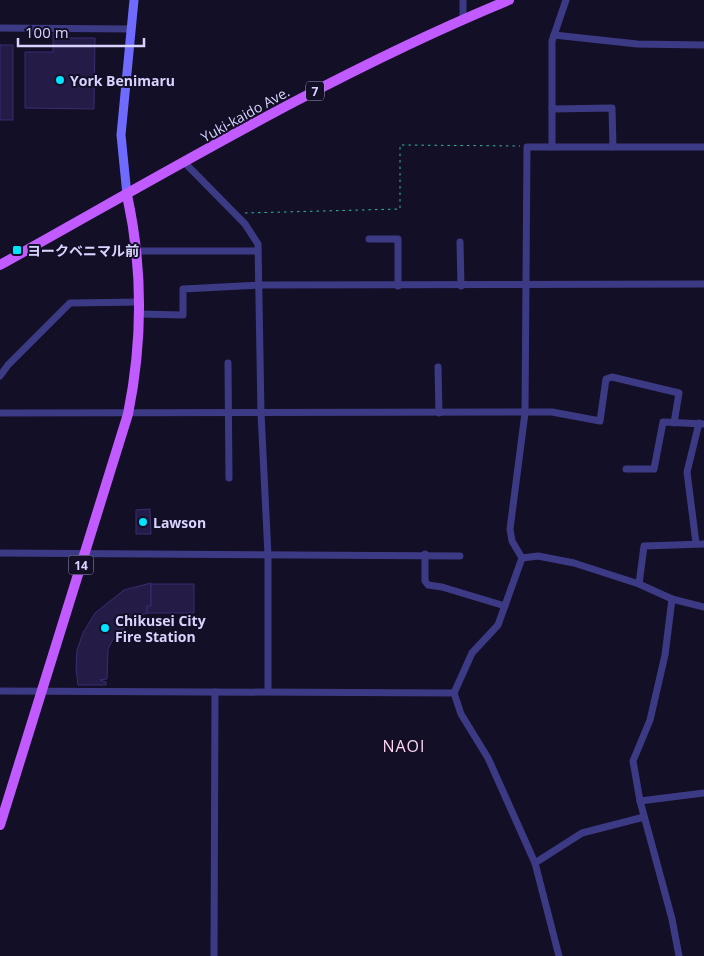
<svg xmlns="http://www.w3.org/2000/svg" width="704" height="956" font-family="'Open Sans','Noto Sans JP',sans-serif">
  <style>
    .building { fill: #241b47; stroke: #3b2d73 }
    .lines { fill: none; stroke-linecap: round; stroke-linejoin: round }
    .path { stroke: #2fb8b0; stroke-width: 1; stroke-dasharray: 2.5 4; stroke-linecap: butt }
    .street { stroke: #3d3a85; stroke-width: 7 }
    .secondary { stroke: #6f6bff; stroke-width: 9 }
    .primary { stroke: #c25bff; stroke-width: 10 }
    .poi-dot { fill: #00e5ff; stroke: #130f26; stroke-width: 2 }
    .labels { text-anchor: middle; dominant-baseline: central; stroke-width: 4; stroke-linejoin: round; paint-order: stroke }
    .shield { fill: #130f26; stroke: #9e99be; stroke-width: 1 }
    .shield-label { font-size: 12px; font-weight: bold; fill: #d9d4ff }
    .poi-label { font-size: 14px; font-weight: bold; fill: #d9d4ff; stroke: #130f26; text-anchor: start }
    .street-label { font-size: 14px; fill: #d9d4ff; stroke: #130f26 }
    .quarter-label { font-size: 16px; letter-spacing: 1px; fill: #ffd6f0; stroke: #130f26 }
  </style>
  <rect width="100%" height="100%" fill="#130f26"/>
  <g class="building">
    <path d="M53,33L66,34V38H95L94,109L25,108V52H53Z"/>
    <rect x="0" y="45" width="13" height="75"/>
    <path d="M150,509L151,534H136V510Z"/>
    <path d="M151,583V606H147V613L135,617L112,641L108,649L107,679L100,680L106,682V685H78L76,668L77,650L83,633L95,613L124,590Z"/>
    <path d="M151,584H194V613H147V606H151Z"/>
  </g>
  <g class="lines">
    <path class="path" d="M245,213L400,209V145L520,146"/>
    <g class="street">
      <path d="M463,19V0"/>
      <path d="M0,28L131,29"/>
      <path d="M554,35L637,44L704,45"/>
      <path d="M552,109L612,108L613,147"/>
      <path d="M552,147V41L566,0"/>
      <path d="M185,163L245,224L258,244L261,413L268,555V691"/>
      <path d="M369,239H398V286"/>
      <path d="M460,242L461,286"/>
      <path d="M137,251H258"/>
      <path d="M140,314L183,315V289L260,285L704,284"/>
      <path d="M228,363L229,478"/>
      <path d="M438,367L439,413"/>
      <path d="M0,376L8,365L70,303L140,302"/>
      <path d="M0,413L552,412L600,421L606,379L612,377L679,393L674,423"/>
      <path d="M626,469H654L663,422L704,424"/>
      <path d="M696,543L687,472L699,423"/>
      <path d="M0,553L460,556"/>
      <path d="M425,554V581L428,585L442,587L505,606"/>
      <path d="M522,558L512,541L510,529L525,413L527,147H704"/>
      <path d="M522,558L498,625L472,653L454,693L461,714L488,758L535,863L559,956"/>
      <path d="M522,558L538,556L574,563L639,584L672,599L704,607"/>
      <path d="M639,584L644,546L704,544"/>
      <path d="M672,599L665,655L650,720L633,761L640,801L672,919L679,956"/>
      <path d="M0,691L454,693"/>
      <path d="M640,801L704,793"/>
      <path d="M535,863L582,833L644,817"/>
      <path d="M214,956L215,692"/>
    </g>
    <path class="secondary" d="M127,195L121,135L134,0"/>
    <g class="primary">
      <path d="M0,265C167,172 332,73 509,0"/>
      <path d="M0,825L128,414C143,340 143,268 127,195"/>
    </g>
  </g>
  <g class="poi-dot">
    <circle cx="60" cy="80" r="5"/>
    <rect x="12" y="245" width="10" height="10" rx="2.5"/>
    <circle cx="143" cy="522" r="5"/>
    <circle cx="105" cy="628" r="5"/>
  </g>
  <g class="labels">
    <g class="shield">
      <rect x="306" y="81.5" width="18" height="19" rx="4"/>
      <rect x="68.5" y="555.5" width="25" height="19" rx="4"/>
    </g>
    <g class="shield-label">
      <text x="315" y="91">7</text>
      <text x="81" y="565">14</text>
    </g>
    <g class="poi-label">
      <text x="70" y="80">York Benimaru</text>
      <text x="27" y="250">ヨークベニマル前</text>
      <text x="153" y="522">Lawson</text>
      <text x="115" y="620">Chikusei City<tspan x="115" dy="16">Fire Station</tspan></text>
    </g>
    <g class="street-label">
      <text transform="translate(245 114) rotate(-29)">Yuki-kaido Ave.</text>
    </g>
    <g class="quarter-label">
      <text x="404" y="746">NAOI</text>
    </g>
  </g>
  <path d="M18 38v8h126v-8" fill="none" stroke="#d9d4ff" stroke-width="2.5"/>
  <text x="25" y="38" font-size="15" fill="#d9d4ff" stroke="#130f26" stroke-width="4" paint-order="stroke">100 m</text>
</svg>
